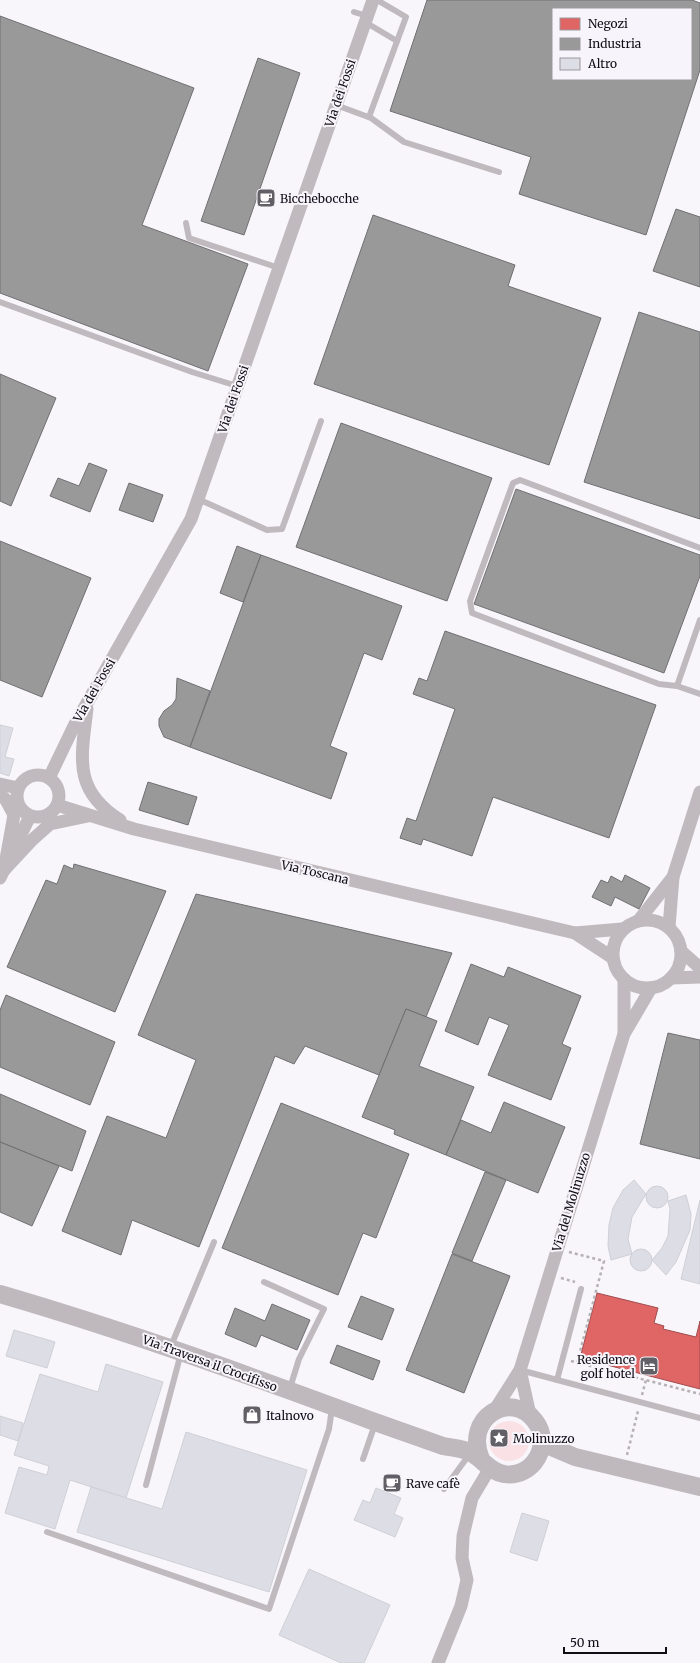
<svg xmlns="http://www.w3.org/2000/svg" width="700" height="1663" font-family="Merriweather,serif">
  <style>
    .green { fill: #fae1e5 }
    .shops { fill: #e06666; stroke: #a24b4e }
    .industry { fill: #999; stroke: #706f72; fill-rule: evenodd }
    .building { fill: #dddee5; stroke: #cfd0d7 }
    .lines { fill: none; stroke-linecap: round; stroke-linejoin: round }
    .path { stroke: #b6b1b5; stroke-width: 2.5; stroke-dasharray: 3 3; stroke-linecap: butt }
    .lane { stroke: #c0babe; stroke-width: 6 }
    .street { stroke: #c0babe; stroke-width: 13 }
    .secondary { stroke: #bfb9be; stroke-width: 18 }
    .labels { text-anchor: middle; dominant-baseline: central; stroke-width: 4; stroke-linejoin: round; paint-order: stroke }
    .street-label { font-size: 12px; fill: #110d16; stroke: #f7f5fb }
    .poi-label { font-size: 12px; fill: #110d16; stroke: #f7f5fb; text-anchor: start }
  </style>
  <rect width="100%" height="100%" fill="#f8f6fa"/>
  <circle class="green" cx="509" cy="1441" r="20"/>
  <path class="shops" d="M597,1293L658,1308L654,1323L664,1326L663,1329L696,1337L700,1321V1389L580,1358Z"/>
  <g class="industry">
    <path d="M427,0H692L700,3V70L646,235L519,194L531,157L390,111ZM553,9H691V79H553Z"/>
    <path d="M0,16L194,88L142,225L248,264L208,371L0,293Z"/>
    <path d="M258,58L300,73L244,235L201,221Z"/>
    <path d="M676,209L700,217V287L653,271Z"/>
    <path d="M373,215L515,265L508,286L601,318L549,465L314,384Z"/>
    <path d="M639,312L700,332V519L584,482Z"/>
    <path d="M0,374L56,398L11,506L0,501Z"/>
    <path d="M341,423L492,478L447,601L296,547Z"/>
    <path d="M89,463L107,470L90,512L50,496L58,478L79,486Z"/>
    <path d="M129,483L163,495L153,522L119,510Z"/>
    <path d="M516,489L700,555V576L664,673L474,604Z"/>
    <path d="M0,541L91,578L42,697L0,680Z"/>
    <path d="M237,546L261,555L243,602L220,593Z"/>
    <path d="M261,555L402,606L382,660L364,653L330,746L347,753L331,799L190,747Z"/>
    <path d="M445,631L656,705L609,838L493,797L472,856L423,839L421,845L400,838L407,818L416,821L455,709L413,694L419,678L427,681Z"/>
    <path d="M177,678L210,691L190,747L164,737L159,726V719L164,711L172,705L176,699Z"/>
    <path d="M148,782L197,797L188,825L139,810Z"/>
    <path d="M74,864L166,891L115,1012L7,967L46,880L57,884L64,865L73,869Z"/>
    <path d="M625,875L650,888L639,909L615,897L611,906L592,897L601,880L608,883L611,876L622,882Z"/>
    <path d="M196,894L452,953L426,1017L406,1009L379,1075L305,1046L294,1064L275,1056L199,1247L132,1220L121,1255L62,1231L107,1116L166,1138L196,1060L138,1035Z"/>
    <path d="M471,964L504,977L508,967L581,996L562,1044L571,1048L551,1100L488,1075L509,1025L489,1017L478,1045L445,1031Z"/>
    <path d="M6,995L115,1042L90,1105L0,1067V1010Z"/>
    <path d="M406,1009L437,1021L419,1066L474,1087L446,1155L394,1134L395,1130L362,1117Z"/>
    <path d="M668,1033L700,1040V1159L640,1144Z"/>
    <path d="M0,1094L86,1131L72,1171L0,1142Z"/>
    <path d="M504,1102L565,1127L538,1193L446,1155L461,1120L491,1133Z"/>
    <path d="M281,1103L409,1154L376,1238L363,1233L338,1295L222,1248Z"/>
    <path d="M0,1142L59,1166L32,1226L0,1212Z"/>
    <path d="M485,1172L506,1180L472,1261L452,1253Z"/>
    <path d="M452,1254L510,1276L464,1393L406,1370Z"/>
    <path d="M361,1296L394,1309L382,1340L348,1327Z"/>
    <path d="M272,1304L310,1320L297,1350L261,1335L256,1347L225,1334L235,1308L265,1321Z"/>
    <path d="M337,1345L380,1361L373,1380L330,1363Z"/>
  </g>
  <g class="building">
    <path d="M0,725L13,728L5,757L14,759L9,776L0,773Z"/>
    <path d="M634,1180L646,1194L632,1217L628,1239L632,1254L611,1260L608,1246L609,1225L613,1208L623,1190Z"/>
    <circle cx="657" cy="1197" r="11"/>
    <path d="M686,1195L691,1214L690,1230L676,1262L666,1275L652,1260L662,1248L668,1236L670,1209L668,1201Z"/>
    <path d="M700,1200V1284L681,1279Z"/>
    <circle cx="641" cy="1260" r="11"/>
    <path d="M14,1330L55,1342L47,1368L6,1356Z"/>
    <path d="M106,1364L163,1382L126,1498L70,1480L55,1529L5,1513L19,1467L47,1475L49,1466L14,1455L40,1374L98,1392Z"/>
    <path d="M0,1416L23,1423L18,1441L0,1435Z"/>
    <path d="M186,1432L307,1470L269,1592L77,1532L91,1487L162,1509Z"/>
    <path d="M376,1488L401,1498L394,1514L403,1518L395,1537L354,1520L363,1500L370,1503Z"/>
    <path d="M522,1513L549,1521L537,1561L510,1552Z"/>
    <path d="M309,1569L390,1605L364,1663H341L279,1635Z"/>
  </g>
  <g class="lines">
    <g class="path">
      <path d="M569,1252L604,1261L577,1363"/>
      <path d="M561,1278L575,1282"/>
      <path d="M571,1361L700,1394"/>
      <path d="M642,1395L646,1380"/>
      <path d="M627,1455L638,1411"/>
    </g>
    <g class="lane">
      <path d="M354,12L367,16"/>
      <path d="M365,22L397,41"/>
      <path d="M336,105L371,118L404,142L499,172"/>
      <path d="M369,117L406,17L377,0"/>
      <path d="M186,223L189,238L279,268"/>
      <path d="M0,302L192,372L237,386"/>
      <path d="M198,499L267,530L282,529L321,421"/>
      <path d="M700,620L677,686L700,694"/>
      <path d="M677,686L659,684L472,613L470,601L513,483L520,480L700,548"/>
      <path d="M264,1282L324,1309L299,1359L290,1388"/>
      <path d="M171,1346L214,1242"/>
      <path d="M520,1370L700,1418"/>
      <path d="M557,1380L581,1289"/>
      <path d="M363,1459L375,1424"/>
      <path d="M146,1485L181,1353"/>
      <path d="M444,1489L469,1455"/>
      <path d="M47,1532L269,1609L329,1429L332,1408"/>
    </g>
    <g class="street">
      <path d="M87,709C81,759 73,790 120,820"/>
      <circle cx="38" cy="796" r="21"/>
      <path d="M49,778L74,726L191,519L373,0"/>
      <path d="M0,784L18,788"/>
      <path d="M0,794L6,800L14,815L4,870"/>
      <path d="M57,805L134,829L575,933L622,929"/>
      <path d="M4,870L31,841L50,824L88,816"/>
      <path d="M0,878L30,816"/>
      <circle cx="647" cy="954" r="34"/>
      <path d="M639,920L673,877"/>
      <path d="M669,927L673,877L700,792"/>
      <path d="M575,933L613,958"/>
      <path d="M681,951L700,968"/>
      <path d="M671,978L700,977"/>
      <path d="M624,1032V979"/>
      <path d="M520,1370L530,1415"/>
      <path d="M494,1411L520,1370L624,1034L651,988"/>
      <path d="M438,1663L461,1606L467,1580L462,1558L463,1536L472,1498L490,1468"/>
    </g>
    <g class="secondary">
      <path d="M0,1294C127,1331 251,1376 375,1422C398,1430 420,1438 443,1446C452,1448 463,1448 471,1453C483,1459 490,1472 504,1474C533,1479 553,1444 535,1421C511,1389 463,1418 481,1459"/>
      <path d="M542,1443L575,1457L700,1487"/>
    </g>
  </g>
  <defs>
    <symbol id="cafe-square" viewBox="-11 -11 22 22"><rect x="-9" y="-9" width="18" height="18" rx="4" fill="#625f66" stroke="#f7f5fb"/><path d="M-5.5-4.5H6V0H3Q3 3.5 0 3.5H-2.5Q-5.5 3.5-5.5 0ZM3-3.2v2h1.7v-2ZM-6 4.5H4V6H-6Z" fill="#fff"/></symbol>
    <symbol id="hotel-square" viewBox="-11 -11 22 22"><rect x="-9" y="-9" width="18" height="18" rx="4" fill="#625f66" stroke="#f7f5fb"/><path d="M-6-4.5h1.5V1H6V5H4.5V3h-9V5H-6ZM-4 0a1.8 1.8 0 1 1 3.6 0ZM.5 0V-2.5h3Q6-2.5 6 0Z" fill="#fff"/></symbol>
    <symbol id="shop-square" viewBox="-11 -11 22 22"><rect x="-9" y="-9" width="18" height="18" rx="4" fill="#625f66" stroke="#f7f5fb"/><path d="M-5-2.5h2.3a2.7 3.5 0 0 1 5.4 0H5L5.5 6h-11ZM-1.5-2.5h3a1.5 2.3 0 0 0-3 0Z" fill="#fff"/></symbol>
    <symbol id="sight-square" viewBox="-11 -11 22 22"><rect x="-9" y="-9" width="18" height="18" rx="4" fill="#625f66" stroke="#f7f5fb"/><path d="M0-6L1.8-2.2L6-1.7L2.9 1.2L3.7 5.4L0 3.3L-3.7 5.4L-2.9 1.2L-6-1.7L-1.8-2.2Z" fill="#fff"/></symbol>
  </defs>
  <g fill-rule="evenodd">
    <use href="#cafe-square" x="255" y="187" width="22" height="22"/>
    <use href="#hotel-square" x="638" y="1355" width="22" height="22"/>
    <use href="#shop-square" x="241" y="1404" width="22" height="22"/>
    <use href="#sight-square" x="488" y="1427" width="22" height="22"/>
    <use href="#cafe-square" x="381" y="1472" width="22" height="22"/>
  </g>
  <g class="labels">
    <g class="street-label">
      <text transform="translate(340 93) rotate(-71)">Via dei Fossi</text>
      <text transform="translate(233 399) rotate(-71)">Via dei Fossi</text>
      <text transform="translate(94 690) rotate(-60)">Via dei Fossi</text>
      <text transform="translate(315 872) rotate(13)">Via Toscana</text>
      <text transform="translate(571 1202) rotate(-73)">Via del Molinuzzo</text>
      <text transform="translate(210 1363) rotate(20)">Via Traversa il Crocifisso</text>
    </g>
    <g class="poi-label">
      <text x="280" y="198">Bicchebocche</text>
      <text x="635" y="1359" text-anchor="end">Residence<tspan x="635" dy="14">golf hotel</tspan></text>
      <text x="266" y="1415">Italnovo</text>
      <text x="513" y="1438">Molinuzzo</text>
      <text x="406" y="1483">Rave cafè</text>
    </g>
  </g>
  <rect x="552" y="8" width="140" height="72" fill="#f7f5fb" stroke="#9b989f"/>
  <rect x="560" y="18" width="20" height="12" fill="#e06666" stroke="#9b989f"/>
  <text x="588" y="28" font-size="12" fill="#110d16">Negozi</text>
  <rect x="560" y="38" width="20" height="12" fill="#999999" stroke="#9b989f"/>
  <text x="588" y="48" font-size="12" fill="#110d16">Industria</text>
  <rect x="560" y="58" width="20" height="12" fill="#dddee5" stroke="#9b989f"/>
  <text x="588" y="68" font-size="12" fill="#110d16">Altro</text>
  <path d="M564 1647v6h102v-6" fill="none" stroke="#110d16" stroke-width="2"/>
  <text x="570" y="1647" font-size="12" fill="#110d16" stroke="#f7f5fb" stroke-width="3" paint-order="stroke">50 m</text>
</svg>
